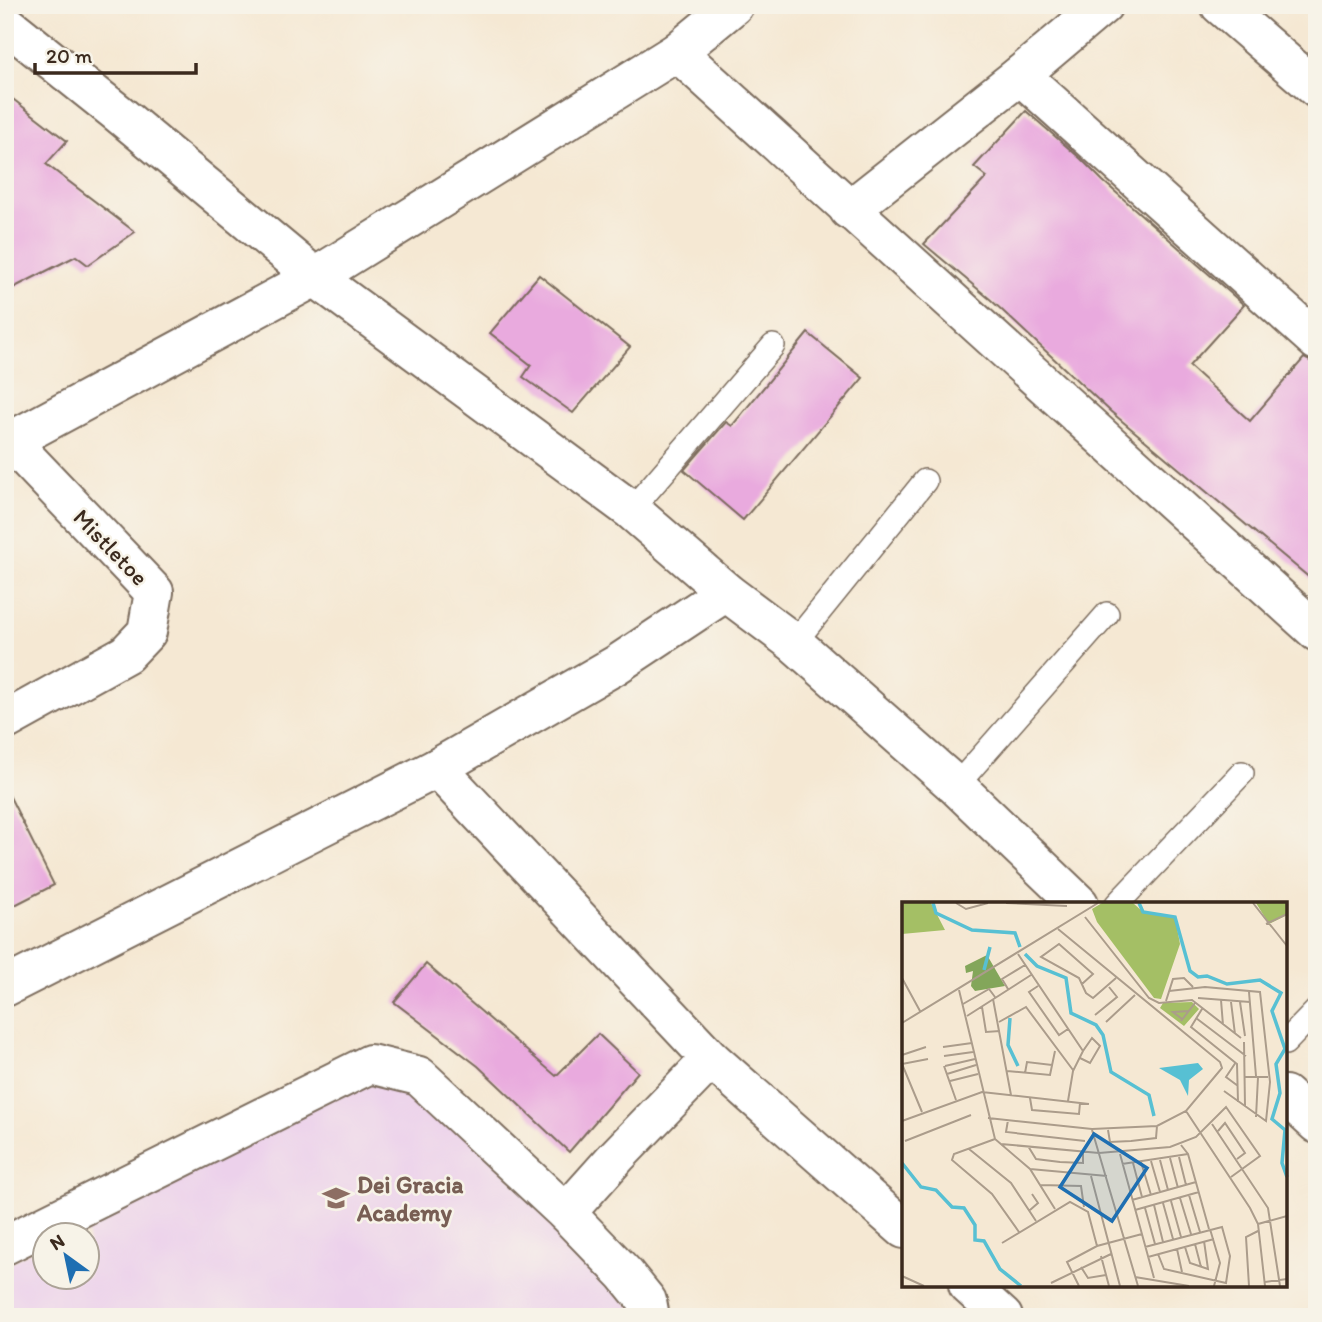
<svg xmlns="http://www.w3.org/2000/svg" width="1322" height="1322" font-family="Itim,sans-serif">
  <style>
    .built { fill: #ecd1eb }
    .building { fill: #e9aade }
    .lines { fill: none; stroke-linecap: round; stroke-linejoin: round }
    .service-casing { stroke: #7c6c5d; stroke-width: 26 }
    .minor-casing { stroke: #7c6c5d; stroke-width: 42 }
    .service { stroke: #fff; stroke-width: 23 }
    .minor { stroke: #fff; stroke-width: 38 }
    .labels { text-anchor: middle; dominant-baseline: central; stroke-width: 5; stroke-linejoin: round; paint-order: stroke }
    .street-label { font-size: 24px; fill: #3b2a1e; stroke: #f7f3e8 }
    .education-label { font-size: 24px; font-weight: bold; fill: #785e54; stroke: #f7f3e8; text-anchor: start }
    .inset-river { fill: none; stroke: #57c0d3; stroke-width: 3.5 }
    .inset-road { fill: none; stroke: #ab9c8b; stroke-width: 2 }
    .view { fill: #1f6fb2; fill-opacity: 0.15; stroke: #1f6fb2; stroke-width: 3.5 }
    .inset-edge { fill: none; stroke: #3b2a1e; stroke-width: 3.5 }
  </style>
  <rect width="100%" height="100%" fill="#f7f3e8"/>
  <filter id="ink" filterUnits="userSpaceOnUse"><feTurbulence type="fractalNoise" baseFrequency=".0143" numOctaves="2"/><feDisplacementMap in="SourceGraphic" scale="14" xChannelSelector="R" yChannelSelector="G"/><feConvolveMatrix kernelMatrix="1 2 1 2 8 2 1 2 1" color-interpolation-filters="sRGB"/></filter>
  <filter id="wash" filterUnits="userSpaceOnUse"><feTurbulence type="fractalNoise" baseFrequency=".00686" numOctaves="4" result="noise"/><feDisplacementMap in="SourceGraphic" scale="28" xChannelSelector="R" yChannelSelector="G"/><feGaussianBlur stdDeviation="1.57" result="paint"/><feColorMatrix in="noise" values="0 0 0 0 0 0 0 0 0 0 0 0 0 0 0 0 0 1.4 0 .05"/><feComposite in="paint" operator="in"/></filter>
  <g filter="url(#wash)">
    <rect width="100%" height="100%" fill="#f5e8d3"/>
    <path class="built" d="M394,1053L637,1313L629,1317H5V1266L45,1244L46,1276H88V1234H62Z"/>
    <g id="blocks">
      <g class="building">
        <path d="M5,93L67,141L46,164L135,232L88,265L76,256L5,292Z"/>
        <path d="M1026,111L1081,159L1103,181L1244,305L1189,366L1250,421L1304,358L1312,362H1317V584L1110,411L991,300L924,244L987,177L974,167Z"/>
        <path d="M539,275L630,347L573,413L523,377L531,365L490,333Z"/>
        <path d="M808,333L863,378L743,520L684,470L726,422L732,426Z"/>
        <path d="M5,787L54,885L5,910Z"/>
        <path d="M426,964L556,1076L598,1034L638,1072L569,1152L478,1066L394,1002Z"/>
      </g>
    </g>
  </g>
  <g filter="url(#ink)">
    <use href="#blocks" fill-opacity="0" stroke="#7c6c5d" stroke-width="2"/>
    <g class="lines">
      <defs>
        <g id="service">
          <path d="M631,510L773,346"/>
          <path d="M794,643L925,481"/>
          <path d="M956,786L1107,614"/>
          <path d="M1117,904L1242,773"/>
          <path d="M1285,1043L1317,1010"/>
        </g>
        <g id="minor">
          <path d="M1220,5L1317,89"/>
          <path d="M5,23L119,114L315,277L631,510L726,592L794,643L956,786L1079,904"/>
          <path d="M677,52L1317,632"/>
          <path d="M1020,75L1317,341"/>
          <path d="M849,210L1020,75L1103,5"/>
          <path d="M5,444L315,277L677,52L734,5"/>
          <path d="M5,721L126,654L147,632L154,592L10,441"/>
          <path d="M437,768L711,1059L904,1229"/>
          <path d="M5,987L437,768L616,665L726,592"/>
          <path d="M1285,1095L1317,1124"/>
          <path d="M566,1213L617,1156L711,1059"/>
          <path d="M5,1245L370,1064L419,1076L566,1213L625,1274L647,1301L650,1317"/>
          <path d="M968,1285L1003,1317"/>
        </g>
      </defs>
      <use href="#service" class="service-casing"/>
      <use href="#minor" class="minor-casing"/>
      <use href="#service" class="service"/>
      <use href="#minor" class="minor"/>
    </g>
  </g>
  <defs>
    <symbol id="school-bare" viewBox="-9 -9 18 18"><path d="M0-5L7-2L0 1L-7-2ZM-4 1L0 2.5L4 1V4Q0 6-4 4Z" fill="#8d6e63" stroke="#f7f3e8" stroke-width="2.5" paint-order="stroke"/></symbol>
  </defs>
  <g fill-rule="evenodd">
    <use href="#school-bare" x="317" y="1179" width="38" height="38"/>
  </g>
  <g class="labels">
    <g class="street-label">
      <text transform="translate(111 547) rotate(46)">Mistletoe</text>
    </g>
    <g class="education-label">
      <text x="357" y="1184">Dei Gracia<tspan x="357" dy="28">Academy</tspan></text>
    </g>
  </g>
  <g transform="translate(902 902)">
    <rect width="385" height="385" fill="#f5e8d3"/>
    <path d="M0,1H29L43,28L0,32ZM200,1H231L241,10L273,15L278,42L259,97L252,96L195,20L190,7ZM354,1H385V13L367,22ZM290,100L297,107L282,124L258,106L261,101Z" fill="#a4bf65"/>
    <path d="M85,53L103,84L73,89L69,84L71,69L64,71L63,64Z" fill="#83a65a"/>
    <path d="M296,161L301,167L287,178L286,194L278,178L257,166Z" fill="#57c0d3"/>
    <path class="inset-river" d="M31,1L34,11L70,28L113,31L118,45M237,1L241,10L273,15L288,69L296,75L305,74L325,82L358,78L379,91L370,109L383,147L374,162L378,191L370,217L383,228L380,261L385,275M123,52L135,64L164,76L169,111L194,123L201,133L209,170L247,193L252,214M82,68L88,45M108,116L106,143L116,164M0,261L19,285L34,288L50,305L62,306L73,323V338L82,339L98,367L119,384"/>
    <path class="inset-road" d="M54,1L64,7L86,1M104,1L165,4M351,1L385,44M183,15L247,96L257,101L290,98L339,136M364,22L385,12M116,52L181,149M0,76L18,109M180,82L191,72L157,42L139,55L177,76L184,91L191,96L214,76M136,84L127,90L157,133L166,127M106,87L100,77L123,63M57,88L93,237L128,267L153,307M267,89L303,85L358,90L368,180L364,219L322,189M347,90L354,174M296,96L348,100M91,97L109,193M319,98L321,123M264,99L271,77L282,76L291,85M329,100L333,132M338,100L343,134M61,102L87,87L93,95M80,105L84,130L98,129M300,107L289,125L335,162L336,200M193,113L215,95L207,85M65,114L129,73M294,116L344,154M280,117L271,110L287,109M279,119L293,101M97,120L124,105L171,168M204,120L233,93M0,121L196,1M342,140L343,204M41,145L70,141M0,153L24,145M42,154L71,150M334,160L324,175L336,184M42,164L54,198M43,164L73,157M105,169L148,173L153,149M123,171L125,160L150,163M45,172L74,163M343,175H366M48,179L76,172M128,196L130,208L177,212L178,201M166,199L171,169L181,149L190,136L198,144L188,161L178,156M284,209L348,306L356,322L363,384M20,210L0,162L26,157M354,215L356,175M86,216L190,227L255,224L284,209L320,166L318,160L156,27M106,218L104,230L183,239M0,219L80,190L187,202M310,222L366,306L378,384M190,228L236,384M206,228L208,240L229,239L254,236L255,224M316,229L323,221L343,251L335,257M93,237L52,252L50,258L90,292L117,330M3,239L69,213M99,242L197,251L268,245L294,235L324,205L358,254L329,275M279,243L286,252L307,327M126,244L134,257L158,260L181,261V250M67,247L109,281L134,319M218,252L252,376M277,255L284,283M268,256L276,286M258,258L266,288M249,259L258,290M239,260L249,293M231,261L240,295M220,262L286,252M128,267L205,274M189,274L218,384M138,283L179,284L182,305M287,293L298,330M278,296L289,332M230,298L294,280M269,299L279,335M261,301L271,337M252,303L261,340M243,306L253,342M128,308L136,301L130,292M233,308L297,290M356,322L385,314M308,327L318,361L312,384M100,341L168,300L186,310L195,344M293,342L299,365M243,345L320,325L328,354L324,381L262,367L256,352M283,345L288,361L306,367L302,339M275,347L280,370M199,354L207,384M246,355L312,337M179,365L186,376L204,373M0,374L22,384M233,375L287,384M363,380L385,377M149,381L209,352M177,384L165,360L195,344L240,332M347,384L344,335L356,329"/>
    <path class="view" d="M192,232L245,266L210,319L158,285Z"/>
    <rect width="385" height="385" class="inset-edge"/>
  </g>
  <rect width="1322" height="1322" fill="none" stroke="#f7f3e8" stroke-width="28"/>
  <g transform="translate(66 1256) rotate(327)"><circle r="33" fill="#f7f3e8" stroke="#aca397" stroke-width="2"/>
  <path d="M0-5L12 26L0 18L-12 26Z" fill="#1f6fb2"/>
  <text y="-10" font-size="19" font-weight="bold" text-anchor="middle" fill="#3b2a1e">N</text>
  </g>
  <path d="M35 63v10h161v-10" fill="none" stroke="#3b2a1e" stroke-width="3.5"/>
  <text x="46" y="63" font-size="21" fill="#3b2a1e" stroke="#f7f3e8" stroke-width="5" paint-order="stroke">20 m</text>
</svg>
